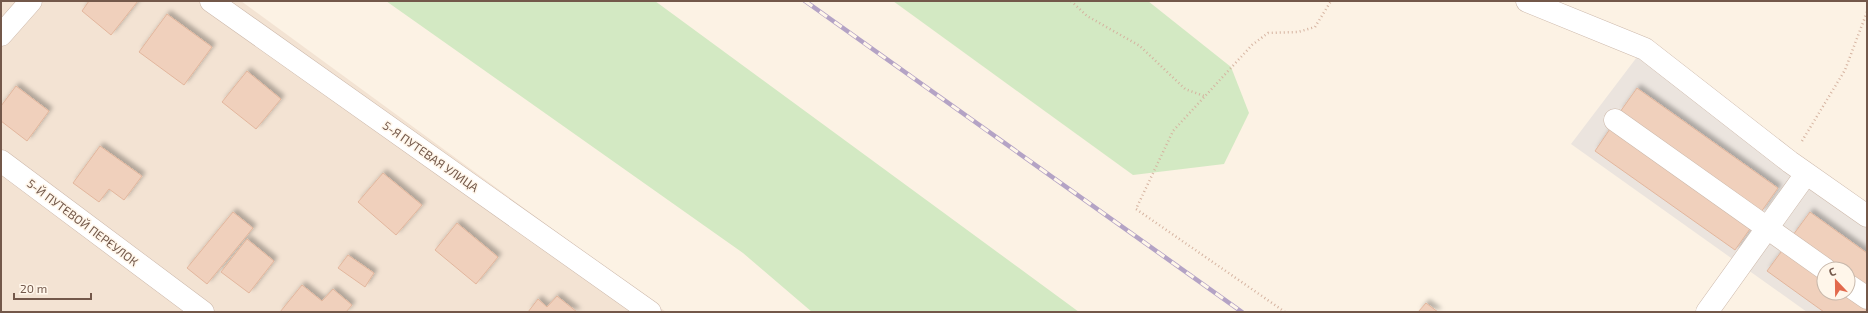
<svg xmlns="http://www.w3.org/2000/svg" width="1868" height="313" font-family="'Exo 2',sans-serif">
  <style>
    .residential { fill: #f3e3d3 }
    .industrial { fill: #ebe4de; fill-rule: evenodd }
    .green { fill: #d3e9c3 }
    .building { fill: #f0d0bc; stroke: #e2b69d; filter: url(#shadow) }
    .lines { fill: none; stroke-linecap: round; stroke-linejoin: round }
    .minor-casing { stroke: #cdb9ab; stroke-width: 23 }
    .path { stroke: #d5b3a0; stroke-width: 2.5; stroke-dasharray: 1 3; stroke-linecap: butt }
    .minor { stroke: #fff; stroke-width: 22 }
    .rail-casing { stroke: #b4a3c5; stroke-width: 4.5 }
    .rail { stroke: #fff6ea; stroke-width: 3; stroke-dasharray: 9; stroke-linecap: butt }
    .labels { text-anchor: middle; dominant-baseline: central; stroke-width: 3; stroke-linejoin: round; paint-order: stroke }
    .street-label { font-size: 12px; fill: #73584a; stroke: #fff6ea }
  </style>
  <defs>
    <filter id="shadow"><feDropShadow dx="3.5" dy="-3.5" stdDeviation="2" flood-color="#0004"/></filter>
  </defs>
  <rect width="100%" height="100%" fill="#fcf2e4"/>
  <path class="residential" d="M1,1H241L666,312H1Z"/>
  <path class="industrial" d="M1637,57L1867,223V312H1807L1571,144ZM1824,269H1848V293H1824Z"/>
  <g class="green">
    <path d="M386,1H655L1079,312H812L743,253Z"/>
    <path d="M893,1H1148L1231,67L1249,113L1224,164L1133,175Z"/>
  </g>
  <g class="building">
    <path d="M89,1H138L111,35L82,11Z"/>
    <path d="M167,14L212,47L184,85L139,52Z"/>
    <path d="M247,71L281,99L256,129L222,102Z"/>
    <path d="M16,86L49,111L27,141L1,121V106Z"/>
    <path d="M1637,88L1778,188L1761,212L1620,112Z"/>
    <path d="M1612,126L1752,226L1735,250L1595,151Z"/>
    <path d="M100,146L142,176L124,200L109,189L99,202L73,183Z"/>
    <path d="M383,173L422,205L396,235L358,202Z"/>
    <path d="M233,212L253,228L207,284L187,268Z"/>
    <path d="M1810,212L1867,253V288L1848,274V269H1841L1793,235Z"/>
    <path d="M457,223L498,257L476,284L435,250Z"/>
    <path d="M247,239L274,261L249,293L221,272Z"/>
    <path d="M1784,248L1824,277V293H1847L1867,308V312H1824L1767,271Z"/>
    <path d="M348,255L374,273L365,287L338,268Z"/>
    <path d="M302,285L322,301L333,289L352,305L346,312H280Z"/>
    <path d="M557,296L577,312H528L538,299L547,307Z"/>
    <path d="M1426,303L1438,312H1418Z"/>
  </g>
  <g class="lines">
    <defs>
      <g id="minor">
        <path d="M211,1L650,312"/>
        <path d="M1527,1L1645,49L1790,162L1867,216"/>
        <path d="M1,35L31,1"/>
        <path d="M1615,120L1825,269"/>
        <path d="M1,161L203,312"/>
        <path d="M1848,285L1867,298"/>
        <path d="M1707,312L1806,174"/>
      </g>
    </defs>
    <use href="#minor" class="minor-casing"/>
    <g class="path">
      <path d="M1071,1L1087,16L1140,46L1185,89L1204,96"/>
      <path d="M1802,141L1845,70L1867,12"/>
      <path d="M1285,312L1136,209L1173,131L1252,45L1268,33L1298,32L1315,27L1331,1"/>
    </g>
    <use href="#minor" class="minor"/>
    <defs>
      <path id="rail" d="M805,1L1242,312"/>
    </defs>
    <use href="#rail" class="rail-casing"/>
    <use href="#rail" class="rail"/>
  </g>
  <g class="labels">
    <g class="street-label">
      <text transform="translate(431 156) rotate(35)">5-Я ПУТЕВАЯ УЛИЦА</text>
      <text transform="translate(83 222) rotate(37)">5-Й ПУТЕВОЙ ПЕРЕУЛОК</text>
    </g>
  </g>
  <rect width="1868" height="313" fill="none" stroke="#73584a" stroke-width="4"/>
  <g transform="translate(1836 281) rotate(338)"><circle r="19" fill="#fff6ea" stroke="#c7b7aa"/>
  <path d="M0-3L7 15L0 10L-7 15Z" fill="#e2694c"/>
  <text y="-6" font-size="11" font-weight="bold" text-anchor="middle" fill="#73584a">С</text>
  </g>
  <path d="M14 293v6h77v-6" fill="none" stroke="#73584a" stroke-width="2"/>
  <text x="20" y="293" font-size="12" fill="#73584a" stroke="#fff6ea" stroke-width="3" paint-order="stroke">20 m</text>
</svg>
